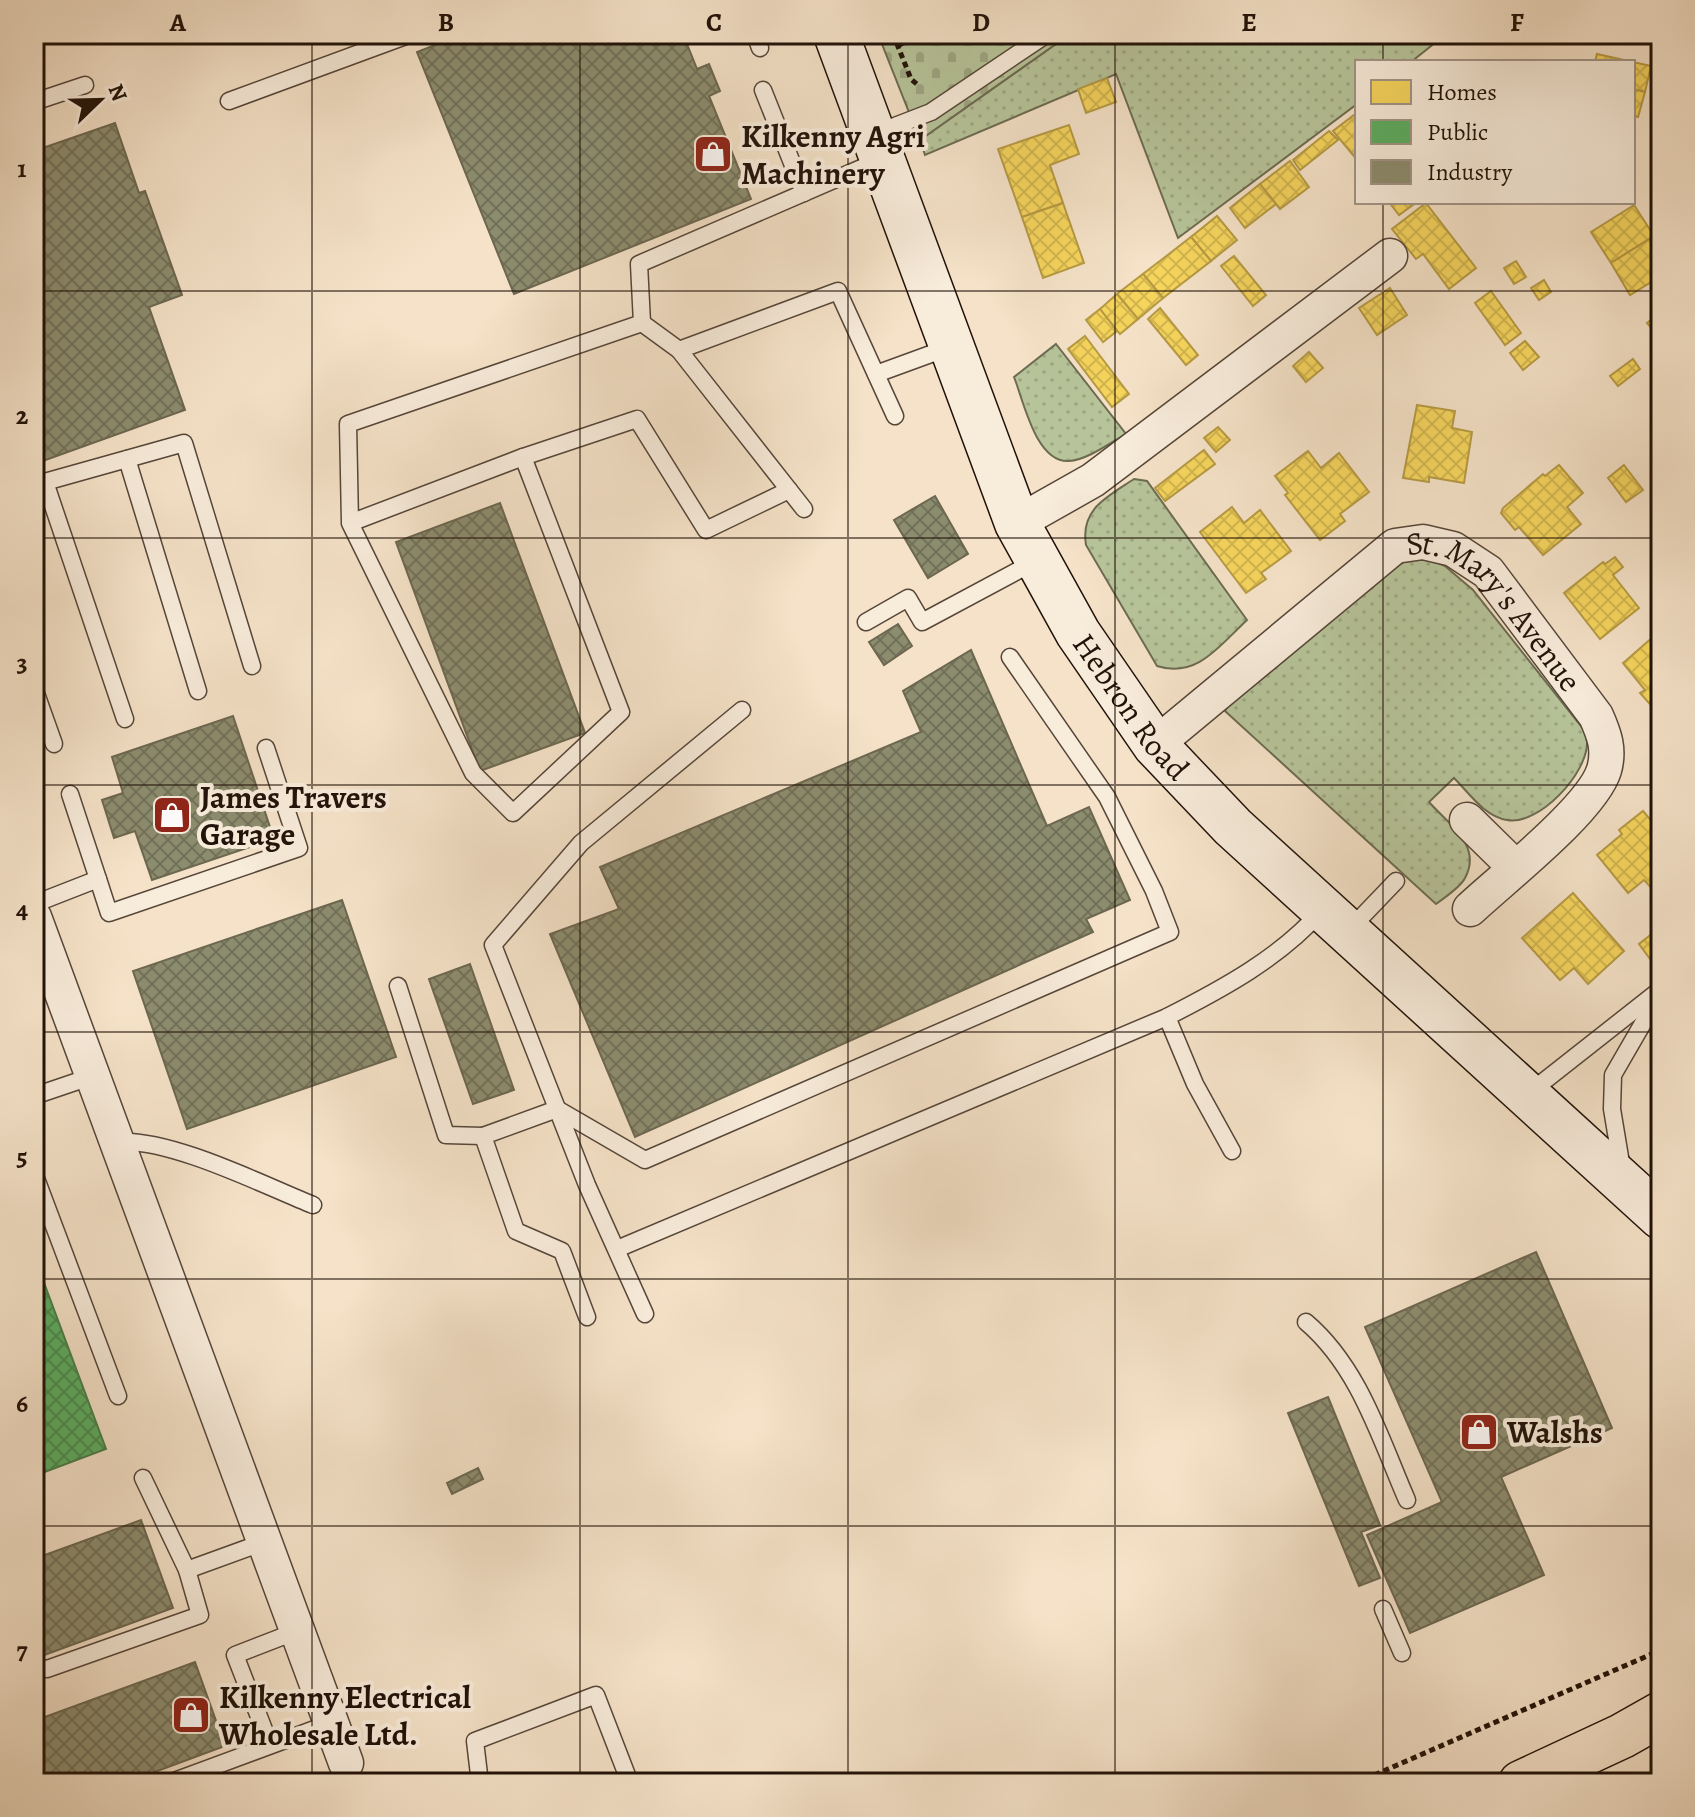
<svg xmlns="http://www.w3.org/2000/svg" width="1695" height="1817" font-family="Alegreya,serif">
  <style>
    .grass { fill: url(#grass-dots); stroke: #6c6b52; stroke-width: 2 }
    .cemetery { fill: url(#cemetery-stones); stroke: #6c6b52; stroke-width: 2 }
    .homes { fill: url(#homes-cross-hatch); stroke: #b69a43; stroke-width: 2 }
    .public { fill: url(#public-cross-hatch); stroke: #497f47; stroke-width: 2 }
    .industry { fill: url(#industry-cross-hatch); stroke: #6c6750; stroke-width: 2 }
    .lines { fill: none; stroke-linecap: round; stroke-linejoin: round }
    .lane-casing { stroke: #564639; stroke-width: 19 }
    .street-casing { stroke: #564639; stroke-width: 37 }
    .secondary-casing { stroke: #211209; stroke-width: 47 }
    .highway-casing { stroke: #211209; stroke-width: 47 }
    .path { stroke: #211209; stroke-width: 5; stroke-dasharray: 6 4; stroke-linecap: butt }
    .lane { stroke: #f8ecdb; stroke-width: 16 }
    .street { stroke: #f8ecdb; stroke-width: 34 }
    .secondary { stroke: #f8ecdb; stroke-width: 44 }
    .highway { stroke: #f5e2c8; stroke-width: 44 }
    .grid { fill: none; stroke: #211209; stroke-width: 2; stroke-opacity: 0.55 }
    .labels { text-anchor: middle; dominant-baseline: central; stroke-width: 8; stroke-linejoin: round; paint-order: stroke }
    .poi-label { font-size: 32px; font-weight: bold; fill: #211209; stroke: #f8ecdb; text-anchor: start }
    .street-label { font-size: 32px; fill: #211209; stroke: #f8ecdb }
    .neatline { fill: none; stroke: #211209; stroke-width: 3 }
    .grid-label { font-size: 26px; text-anchor: middle; font-weight: bold; fill: #211209 }
  </style>
  <defs>
    <pattern id="grass-dots" width="8" height="8" patternUnits="userSpaceOnUse" patternTransform="scale(2)"><rect width="8" height="8" fill="#b7c49a"/><path d="M2 2h.1M6 6h.1" fill="none" stroke="#9da783" stroke-width="1.8" stroke-linecap="round"/></pattern>
    <pattern id="cemetery-stones" width="16" height="16" patternUnits="userSpaceOnUse" patternTransform="scale(2)"><rect width="16" height="16" fill="#b7c49a"/><path d="M2 7V4a2 2 0 0 1 4 0v3zM10 15v-3a2 2 0 0 1 4 0v3z" fill="#9da783"/></pattern>
    <pattern id="homes-cross-hatch" width="8" height="8" patternUnits="userSpaceOnUse" patternTransform="scale(2)"><rect width="8" height="8" fill="#f6d55c"/><path d="M0 0l8 8M0 8l8-8" fill="none" stroke="#d3b64f"/></pattern>
    <pattern id="public-cross-hatch" width="8" height="8" patternUnits="userSpaceOnUse" patternTransform="scale(2)"><rect width="8" height="8" fill="#5aae61"/><path d="M0 0l8 8M0 8l8-8" fill="none" stroke="#4a8c4e"/></pattern>
    <pattern id="industry-cross-hatch" width="8" height="8" patternUnits="userSpaceOnUse" patternTransform="scale(2)"><rect width="8" height="8" fill="#8c8c6e"/><path d="M0 0l8 8M0 8l8-8" fill="none" stroke="#727159"/></pattern>
  </defs>
  <rect width="100%" height="100%" fill="#f5e2c8"/>
  <filter id="stains"><feTurbulence type="fractalNoise" baseFrequency=".0025" numOctaves="4"/><feColorMatrix values="0 0 0 0 .2 0 0 0 0 .09 0 0 0 0 .02 0 0 0 .5 -.17"/></filter>
  <radialGradient id="worn" r=".72"><stop offset=".6" stop-color="#630" stop-opacity="0"/><stop offset="1" stop-color="#630" stop-opacity=".3"/></radialGradient>
  <g class="grass">
    <path d="M1070,34H1446L1411,62H1357V104L1178,238L1116,74L925,155L920,140Z"/>
    <path d="M1056,344L1126,434C1110,443 1087,460 1069,461C1036,463 1024,402 1014,377Z"/>
    <path d="M1134,479L1147,481L1247,620C1220,645 1197,679 1157,666L1086,545C1080,509 1107,497 1134,479Z"/>
    <path d="M1426,558L1445,566L1473,590L1584,730C1585,734 1587,738 1587,742C1588,773 1539,826 1507,820C1484,816 1470,794 1454,778L1429,802C1447,823 1483,845 1465,878C1460,888 1445,897 1436,904L1225,711L1228,705L1381,576L1404,562Z"/>
  </g>
  <path class="cemetery" d="M878,34H1070L920,140Z"/>
  <g class="homes">
    <path d="M1597,54L1633,62H1595Z"/>
    <path d="M1633,62L1651,66L1645,92L1633,89Z"/>
    <path d="M1107,78L1116,102L1086,113L1078,89Z"/>
    <path d="M1633,89L1645,92L1638,117L1633,116Z"/>
    <path d="M1354,115L1357,119V160L1333,131Z"/>
    <path d="M1069,125L1079,154L1050,165L1063,203L1022,217L998,149Z"/>
    <path d="M1329,131L1338,140L1300,170L1293,160Z"/>
    <path d="M1290,161L1309,187L1280,209L1260,184Z"/>
    <path d="M1260,184L1276,204L1245,228L1230,208Z"/>
    <path d="M1389,202H1417L1399,215Z"/>
    <path d="M1063,203L1084,263L1043,278L1022,217Z"/>
    <path d="M1426,203L1476,268L1449,289L1423,254L1416,259L1392,229Z"/>
    <path d="M1634,205L1654,236L1611,263L1591,232Z"/>
    <path d="M1217,216L1237,240L1211,261L1191,237Z"/>
    <path d="M1654,236L1661,248V276L1630,295L1611,263Z"/>
    <path d="M1191,237L1211,261L1163,298L1143,274Z"/>
    <path d="M1234,256L1266,295L1253,306L1221,266Z"/>
    <path d="M1516,261L1526,277L1514,284L1504,268Z"/>
    <path d="M1143,274L1163,298L1138,319L1117,294Z"/>
    <path d="M1544,280L1551,292L1539,300L1531,288Z"/>
    <path d="M1390,288L1407,315L1377,335L1359,308Z"/>
    <path d="M1491,291L1521,333L1505,345L1475,303Z"/>
    <path d="M1117,294L1138,319L1120,334L1100,309Z"/>
    <path d="M1160,308L1198,355L1186,365L1148,319Z"/>
    <path d="M1100,309L1117,331L1103,342L1086,320Z"/>
    <path d="M1661,312V340L1647,323Z"/>
    <path d="M1085,336L1129,394L1112,407L1068,349Z"/>
    <path d="M1525,341L1539,357L1523,370L1510,353Z"/>
    <path d="M1309,352L1323,368L1306,382L1293,366Z"/>
    <path d="M1633,359L1640,369L1618,386L1610,376Z"/>
    <path d="M1417,405L1455,411L1452,428L1472,432L1464,483L1429,477V482L1403,478Z"/>
    <path d="M1218,427L1230,440L1216,452L1204,438Z"/>
    <path d="M1204,450L1215,464L1165,501L1155,488Z"/>
    <path d="M1308,451L1321,468L1339,453L1369,492L1340,514L1345,521L1320,540L1285,495L1288,493L1275,476Z"/>
    <path d="M1559,465L1583,493L1567,507L1581,524L1543,555L1519,527L1515,530L1501,513L1503,508L1543,474L1545,476Z"/>
    <path d="M1624,465L1643,490L1626,502L1608,478Z"/>
    <path d="M1232,507L1244,523L1260,510L1291,551L1261,573L1266,579L1246,593L1200,532Z"/>
    <path d="M1615,557L1623,567L1613,575L1639,608L1600,639L1564,593L1603,562L1605,564Z"/>
    <path d="M1661,630V707L1656,711L1640,693L1645,690L1623,663Z"/>
    <path d="M1643,811L1661,832V894L1659,896L1644,880L1628,893L1597,855L1622,834L1619,830Z"/>
    <path d="M1573,893L1624,951L1588,984L1574,968L1560,980L1522,938Z"/>
    <path d="M1658,929L1661,933V957L1653,963L1639,944Z"/>
  </g>
  <path class="public" d="M34,1256L106,1449L34,1476Z"/>
  <g class="industry">
    <path d="M463,34H683L697,69L709,64L720,91L709,96L751,199L514,294L417,52Z"/>
    <path d="M115,123L139,193L145,191L182,295L149,307L185,410L40,462L34,446V151Z"/>
    <path d="M935,496L968,554L928,578L894,520Z"/>
    <path d="M500,503L585,733L480,771L396,542Z"/>
    <path d="M898,624L912,646L884,665L869,642Z"/>
    <path d="M971,650L1047,826L1089,807L1130,900L1086,919L1093,932L635,1137L550,934L619,909L600,867L921,732L903,691Z"/>
    <path d="M233,716L274,839L152,880L135,831L114,838L102,800L123,793L112,757Z"/>
    <path d="M342,900L396,1057L187,1129L133,971Z"/>
    <path d="M470,964L514,1090L473,1104L429,979Z"/>
    <path d="M1536,1252L1612,1428L1501,1477L1544,1575L1410,1633L1367,1535L1442,1502L1365,1327Z"/>
    <path d="M1328,1397L1380,1525L1361,1532L1380,1578L1359,1586L1288,1413Z"/>
    <path d="M478,1468L483,1479L452,1494L447,1483Z"/>
    <path d="M141,1520L173,1608L39,1657L34,1642V1559Z"/>
    <path d="M195,1662L225,1746L125,1783H47L34,1746V1721Z"/>
  </g>
  <g class="lines">
    <defs>
      <g id="lane">
        <path d="M755,34L760,48"/>
        <path d="M763,90L804,193"/>
        <path d="M229,101L411,34"/>
        <path d="M34,102L85,85"/>
        <path d="M874,134L931,112L1047,34"/>
        <path d="M642,323L679,350L838,291L895,416"/>
        <path d="M679,350L804,509"/>
        <path d="M876,374L950,347"/>
        <path d="M523,457L637,419L706,530L789,490"/>
        <path d="M127,459L198,691"/>
        <path d="M45,482L125,719"/>
        <path d="M34,485L184,443L252,666"/>
        <path d="M350,523L523,457L621,712L513,813L473,773L350,523L348,424L642,323L639,264L880,160"/>
        <path d="M866,622L908,598L922,622L1036,561"/>
        <path d="M34,688L54,744"/>
        <path d="M70,794L98,879"/>
        <path d="M34,904L98,879L109,913L299,848L266,748"/>
        <path d="M1350,929L1396,881"/>
        <path d="M398,986L446,1135L483,1136"/>
        <path d="M1167,1017L1195,1084L1232,1151"/>
        <path d="M1529,1093L1656,993"/>
        <path d="M34,1096L93,1076"/>
        <path d="M117,1142C170,1138 261,1184 313,1205"/>
        <path d="M1622,1169L1612,1109L1613,1075L1661,992"/>
        <path d="M34,1173L118,1396"/>
        <path d="M617,1249L1167,1017C1222,989 1280,958 1322,910"/>
        <path d="M645,1314L587,1185L493,945L581,843L742,710"/>
        <path d="M587,1317L562,1251L516,1231L483,1136L557,1109L645,1160L1170,932L1154,891L1107,797L1010,657"/>
        <path d="M1306,1322C1359,1367 1380,1438 1407,1500"/>
        <path d="M143,1478L187,1570"/>
        <path d="M1383,1609L1402,1653"/>
        <path d="M34,1666L47,1669L200,1615L187,1570L264,1542"/>
        <path d="M270,1745L235,1655L297,1631"/>
        <path d="M169,1783L331,1723"/>
        <path d="M480,1783L475,1741L596,1695L630,1783"/>
      </g>
      <g id="street">
        <path d="M1017,523L1093,480L1390,256"/>
        <path id="s1" d="M1155,745L1395,546L1423,542L1453,549L1488,572L1596,716C1604,734 1610,749 1604,770C1592,809 1503,878 1470,909"/>
        <path d="M1467,820L1515,867"/>
        <path d="M34,917L346,1763"/>
      </g>
      <g id="secondary">
        <path id="s2" d="M836,34L1017,523L1078,633L1155,745L1233,827L1661,1217"/>
      </g>
      <path id="highway" d="M1521,1783L1622,1736L1661,1714"/>
    </defs>
    <use href="#lane" class="lane-casing"/>
    <use href="#street" class="street-casing"/>
    <use href="#secondary" class="secondary-casing"/>
    <use href="#highway" class="highway-casing"/>
    <g class="path">
      <path d="M893,34L911,79L919,86"/>
      <path d="M898,46L917,34"/>
      <path d="M1356,1783L1661,1650"/>
    </g>
    <use href="#lane" class="lane"/>
    <use href="#street" class="street"/>
    <use href="#secondary" class="secondary"/>
    <use href="#highway" class="highway"/>
  </g>
  <path class="grid" d="M312,34V1783M580,34V1783M848,34V1783M1115,34V1783M1383,34V62M1383,202V1783M34,291H1661M34,538H1661M34,785H1661M34,1032H1661M34,1279H1661M34,1526H1661"/>
  <defs>
    <symbol id="shop-square" viewBox="-11 -11 22 22"><rect x="-9" y="-9" width="18" height="18" rx="4" fill="#8f2418" stroke="#f8ecdb"/><path d="M-5-2.5h2.3a2.7 3.5 0 0 1 5.4 0H5L5.5 6h-11ZM-1.5-2.5h3a1.5 2.3 0 0 0-3 0Z" fill="#fff"/></symbol>
  </defs>
  <g fill-rule="evenodd">
    <use href="#shop-square" x="691" y="132" width="44" height="44"/>
    <use href="#shop-square" x="150" y="793" width="44" height="44"/>
    <use href="#shop-square" x="1457" y="1410" width="44" height="44"/>
    <use href="#shop-square" x="169" y="1693" width="44" height="44"/>
  </g>
  <g class="labels">
    <g class="poi-label">
      <text x="741" y="136">Kilkenny Agri<tspan x="741" dy="37">Machinery</tspan></text>
      <text x="200" y="797">James Travers<tspan x="200" dy="37">Garage</tspan></text>
      <text x="1507" y="1432">Walshs</text>
      <text x="219" y="1697">Kilkenny Electrical<tspan x="219" dy="37">Wholesale Ltd.</tspan></text>
    </g>
    <g class="street-label">
      <text stroke="none"><textPath href="#s1" startOffset="440">St. Mary's Avenue</textPath></text>
      <text stroke="none"><textPath href="#s2" startOffset="738">Hebron Road</textPath></text>
    </g>
  </g>
  <rect width="1695" height="1817" fill="none" stroke="#f5e2c8" stroke-width="88"/>
  <rect x="1355" y="60" width="280" height="144" fill="#f8ecdb" stroke="#a29587" stroke-width="2"/>
  <rect x="1371" y="80" width="40" height="24" fill="#f6d55c" stroke="#a29587" stroke-width="2"/>
  <text x="1427" y="100" font-size="24" fill="#211209">Homes</text>
  <rect x="1371" y="120" width="40" height="24" fill="#5aae61" stroke="#a29587" stroke-width="2"/>
  <text x="1427" y="140" font-size="24" fill="#211209">Public</text>
  <rect x="1371" y="160" width="40" height="24" fill="#8c8c6e" stroke="#a29587" stroke-width="2"/>
  <text x="1427" y="180" font-size="24" fill="#211209">Industry</text>
  <g transform="translate(100 100) rotate(67)" stroke="#f8ecdb" stroke-width="6" paint-order="stroke">
  <path d="M0-6L14 30L0 20L-14 30Z" fill="#211209"/>
  <text y="-12" font-size="22" font-weight="bold" text-anchor="middle" fill="#211209">N</text>
  </g>
  <rect x="44" y="44" width="1607" height="1729" class="neatline"/>
  <g class="grid-label">
    <text x="178" y="31">A</text>
    <text x="446" y="31">B</text>
    <text x="714" y="31">C</text>
    <text x="981" y="31">D</text>
    <text x="1249" y="31">E</text>
    <text x="1517" y="31">F</text>
    <text x="22" y="177">1</text>
    <text x="22" y="424">2</text>
    <text x="22" y="671">3</text>
    <text x="22" y="918">4</text>
    <text x="22" y="1165">5</text>
    <text x="22" y="1412">6</text>
    <text x="22" y="1659">7</text>
  </g>
  <rect width="100%" height="100%" filter="url(#stains)"/>
  <rect width="100%" height="100%" fill="url(#worn)"/>
</svg>
